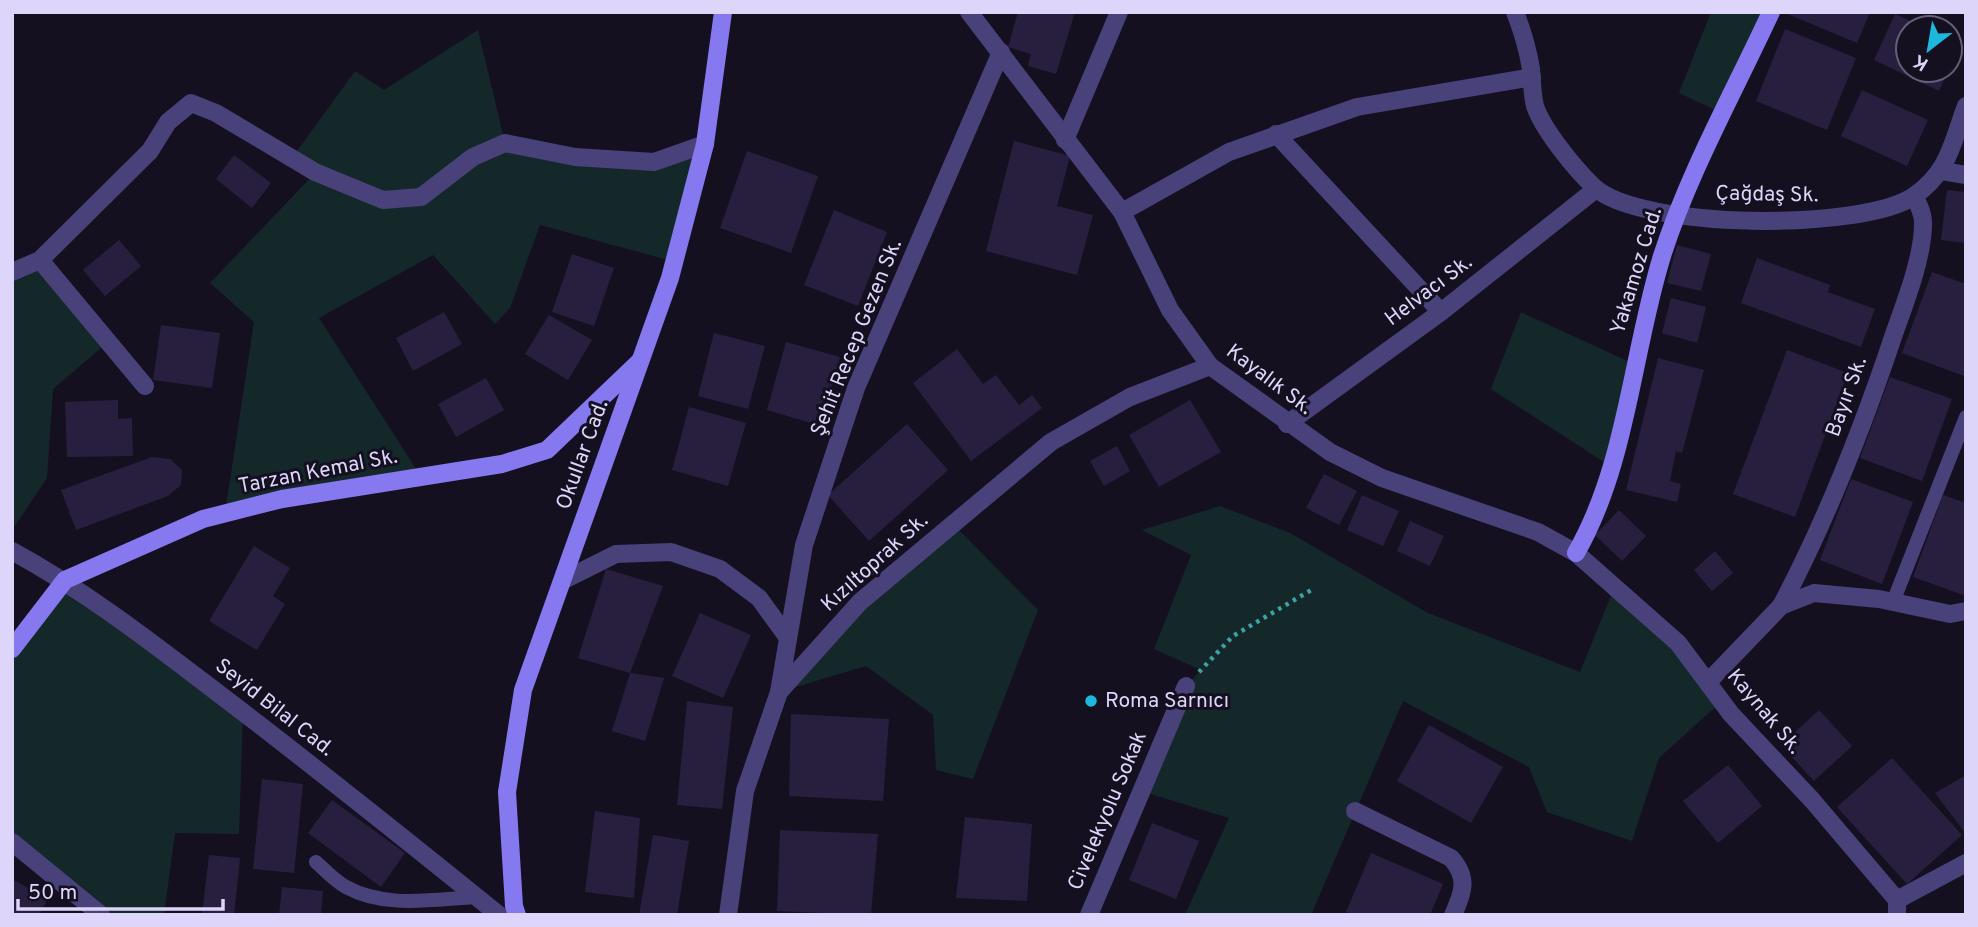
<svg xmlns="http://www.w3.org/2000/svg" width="1978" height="927" font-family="Overpass,sans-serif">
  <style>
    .green { fill: #14282a }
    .building { fill: #281f3f }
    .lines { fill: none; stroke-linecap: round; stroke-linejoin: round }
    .path { stroke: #3da1a5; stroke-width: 4.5; stroke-dasharray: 3.5 5; stroke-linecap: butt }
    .lane { stroke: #49417a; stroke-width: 14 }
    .street { stroke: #49417a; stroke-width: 18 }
    .secondary { stroke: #8678ee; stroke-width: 18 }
    .poi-dot { fill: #1db8de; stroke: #141020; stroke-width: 2.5 }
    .labels { text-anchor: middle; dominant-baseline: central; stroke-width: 6; stroke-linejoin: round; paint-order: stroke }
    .street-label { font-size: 21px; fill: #ddd5fa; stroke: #141020 }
    .poi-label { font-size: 21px; fill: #ddd5fa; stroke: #141020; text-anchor: start }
  </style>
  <rect width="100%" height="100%" fill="#141020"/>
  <g class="green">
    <path d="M1711,12H1771L1724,114L1679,93Z"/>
    <path d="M478,30L505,143L654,162L705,144L675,262L540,225L510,308L495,324L433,255L319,318L420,475L225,513L254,322L210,283L315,173L292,158L355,71L384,90Z"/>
    <path d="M40,260L108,342L53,389L47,478L12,530V272Z"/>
    <path d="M1521,312L1634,364L1610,466L1491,389Z"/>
    <path d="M1220,506L1290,533L1428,613L1580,672L1615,586L1722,701L1659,758L1632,841L1547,812L1529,767L1403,701L1311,915H1185L1229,818L1141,791L1186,686L1201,670L1154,649L1191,555L1142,530Z"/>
    <path d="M953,524L1038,610L973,779L936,770L933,715L866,666L779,692Z"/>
    <path d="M65,580L243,713L239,834L175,833L164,915H101L12,842V649Z"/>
  </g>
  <g class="building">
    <path d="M1018,12H1075L1056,74L1028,66L1031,54L1008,47Z"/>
    <path d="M1783,12H1870L1857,43Z"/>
    <path d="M1895,14L1926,28H1908V70H1948L1939,91L1874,60Z"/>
    <path d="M1785,29L1856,58L1827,130L1756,101Z"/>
    <path d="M1950,39L1960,44L1950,67Z"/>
    <path d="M1862,90L1928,120L1907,166L1841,136Z"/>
    <path d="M1014,141L1070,156L1057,206L1093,215L1077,275L986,251Z"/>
    <path d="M747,151L818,176L791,253L720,228Z"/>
    <path d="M234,155L271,183L252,208L216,179Z"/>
    <path d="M1947,190L1966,192V243L1941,240Z"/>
    <path d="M834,210L887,232L858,306L804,285Z"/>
    <path d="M119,240L141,266L105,296L83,270Z"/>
    <path d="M1677,245L1711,254L1701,291L1667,283Z"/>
    <path d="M572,254L614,268L594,326L552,312Z"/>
    <path d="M1757,258L1830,285L1828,292L1875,309L1861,347L1741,303Z"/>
    <path d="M1932,272L1966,284L1964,376L1902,353Z"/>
    <path d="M1671,298L1706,307L1697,343L1662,333Z"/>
    <path d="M444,312L462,344L413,371L396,338Z"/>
    <path d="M549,315L592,340L568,380L525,354Z"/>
    <path d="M161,325L220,333L212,388L153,380Z"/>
    <path d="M714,333L765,346L748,409L698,396Z"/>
    <path d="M786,342L840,357L821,426L767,410Z"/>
    <path d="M957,349L983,384L996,375L1019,405L1032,395L1042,408L971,461L913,383Z"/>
    <path d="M1787,350L1848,373L1795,517L1733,494Z"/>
    <path d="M1658,358L1704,370L1682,453L1676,451L1670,481L1681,484L1677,502L1626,490Z"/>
    <path d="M1890,377L1952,399L1922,481L1860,458Z"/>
    <path d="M486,378L504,410L456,437L438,404Z"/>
    <path d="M118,400V419L132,418L133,456L67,457L65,402Z"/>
    <path d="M1190,400L1221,452L1159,487L1129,435Z"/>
    <path d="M689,407L746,423L728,486L672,470Z"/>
    <path d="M907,424L948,470L869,541L828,495Z"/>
    <path d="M1117,446L1130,471L1104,486L1090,461Z"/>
    <path d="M152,457L170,459L182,470L181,485L168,496L76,530L61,490Z"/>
    <path d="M1324,474L1357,491L1339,525L1306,508Z"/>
    <path d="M1851,479L1913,502L1882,584L1820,560Z"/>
    <path d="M1362,495L1399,511L1383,546L1347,530Z"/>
    <path d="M1943,495L1966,503V596L1913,577Z"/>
    <path d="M1619,510L1646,536L1622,561L1595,535Z"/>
    <path d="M1410,521L1444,536L1430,566L1397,551Z"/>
    <path d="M254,546L290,568L273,596L285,604L257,650L209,621Z"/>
    <path d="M1715,551L1733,573L1712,591L1694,570Z"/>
    <path d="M606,569L663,586L630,673L578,658Z"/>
    <path d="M700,613L751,635L723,698L672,676Z"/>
    <path d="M630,673L664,678L645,741L612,731Z"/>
    <path d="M687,701L733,707L722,809L677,805Z"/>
    <path d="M1819,710L1852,746L1814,781L1781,745Z"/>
    <path d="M791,714L889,719L883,801L789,796Z"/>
    <path d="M1429,725L1503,767L1471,823L1397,781Z"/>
    <path d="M1892,758L1962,835L1907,884L1837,807Z"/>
    <path d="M1728,765L1762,806L1718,843L1683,801Z"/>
    <path d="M1966,775V834L1935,793Z"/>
    <path d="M262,779L303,784L294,873L253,869Z"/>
    <path d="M332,800L405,853L381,887L308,833Z"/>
    <path d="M595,811L640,818L634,898L585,892Z"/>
    <path d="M965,817L1032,824L1027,901L956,898Z"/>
    <path d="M1152,823L1199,841L1176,899L1129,880Z"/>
    <path d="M780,830L878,834L871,915L777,911Z"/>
    <path d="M653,835L689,841L677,915H639Z"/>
    <path d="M1371,853L1443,884L1430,915H1353L1346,912Z"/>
    <path d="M209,855L240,858L234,915H202Z"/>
    <path d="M12,879L48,899L39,915H12Z"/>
    <path d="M282,887L323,891L321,915H279Z"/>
  </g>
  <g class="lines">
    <path class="path" d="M1199,672L1233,636L1313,589"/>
    <g class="lane">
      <path d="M1893,602L1966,417"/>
      <path d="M316,862C325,870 335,881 346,887C386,909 434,899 477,897"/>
    </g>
    <g class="street">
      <path d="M969,12L1122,212L1170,310L1210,366L1330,452L1382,478L1538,532L1576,553L1678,643L1731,714L1812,800L1897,900V915"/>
      <path d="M1515,12C1522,30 1528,50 1531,69C1532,80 1532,94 1535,106C1543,130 1576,170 1594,187C1641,230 1863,231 1914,196C1949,172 1952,143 1966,106"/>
      <path d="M1276,134L1441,312"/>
      <path d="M1065,140L1119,12"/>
      <path d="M1942,171L1966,175"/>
      <path d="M1122,212L1229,152L1357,107L1532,77"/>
      <path d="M40,260L145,386"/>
      <path d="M12,272L40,260L150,151L168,122L191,103L216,113L315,172L383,200L421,197L473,157L505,143L575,157L654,162L705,144"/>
      <path d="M1287,424L1441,312L1596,189"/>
      <path d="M12,551C91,594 160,649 231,703C321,772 410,843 499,915"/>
      <path d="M562,581L616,554L671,552L720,569L759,598L788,638"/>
      <path d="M1781,606C1827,519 1863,427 1894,334C1905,303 1922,260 1923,226C1924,215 1919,205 1914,196"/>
      <path d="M1708,682L1781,606L1814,593L1879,599L1950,614L1966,611"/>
      <path d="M779,692L804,545L856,388L1001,52"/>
      <path d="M1355,811L1451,858C1469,878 1463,893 1453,915"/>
      <path d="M12,842L101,915"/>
      <path d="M1897,900L1966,863"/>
      <path d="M728,915L745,791L779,692L860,602L1051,442L1130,397L1210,366"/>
      <path d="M1089,915L1186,686"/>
    </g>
    <g class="secondary">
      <path d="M1576,553C1627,464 1632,353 1662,256C1689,172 1734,92 1771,12"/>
      <path d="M12,649L65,580L203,519L282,499L502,464L547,450L639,362"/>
      <path d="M517,915L514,906L507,792L523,690L670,278L705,144L723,12"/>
    </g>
  </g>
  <circle class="poi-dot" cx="1091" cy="701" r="7"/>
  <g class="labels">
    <g class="street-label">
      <text transform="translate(1767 195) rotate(1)">Çağdaş Sk.</text>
      <text transform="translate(1637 271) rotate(-73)">Yakamoz Cad.</text>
      <text transform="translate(1429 291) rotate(-37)">Helvacı Sk.</text>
      <text transform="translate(857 338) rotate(-68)">Şehit Recep Gezen Sk.</text>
      <text transform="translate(1269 380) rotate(37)">Kayalık Sk.</text>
      <text transform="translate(1847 397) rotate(-70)">Bayır Sk.</text>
      <text transform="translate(583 455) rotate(-70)">Okullar Cad.</text>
      <text transform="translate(318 472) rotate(-11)">Tarzan Kemal Sk.</text>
      <text transform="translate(875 563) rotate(-42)">Kızıltoprak Sk.</text>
      <text transform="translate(274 708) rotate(38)">Seyid Bilal Cad.</text>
      <text transform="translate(1764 712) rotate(50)">Kaynak Sk.</text>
      <text transform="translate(1108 811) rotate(-67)">Civelekyolu Sokak</text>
    </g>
    <g class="poi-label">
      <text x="1105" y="701">Roma Sarnıcı</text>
    </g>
  </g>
  <rect width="1978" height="927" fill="none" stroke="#ddd5fa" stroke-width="28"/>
  <g transform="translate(1929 49) rotate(211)"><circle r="33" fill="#141020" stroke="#645f77" stroke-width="2"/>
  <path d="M0-5L12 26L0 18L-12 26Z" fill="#1db8de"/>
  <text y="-10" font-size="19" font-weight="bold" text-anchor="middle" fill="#ddd5fa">K</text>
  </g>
  <path d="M18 899v10h205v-10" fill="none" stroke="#ddd5fa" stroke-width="3.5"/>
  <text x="28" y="899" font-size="21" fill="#ddd5fa" stroke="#141020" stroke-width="5" paint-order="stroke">50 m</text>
</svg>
